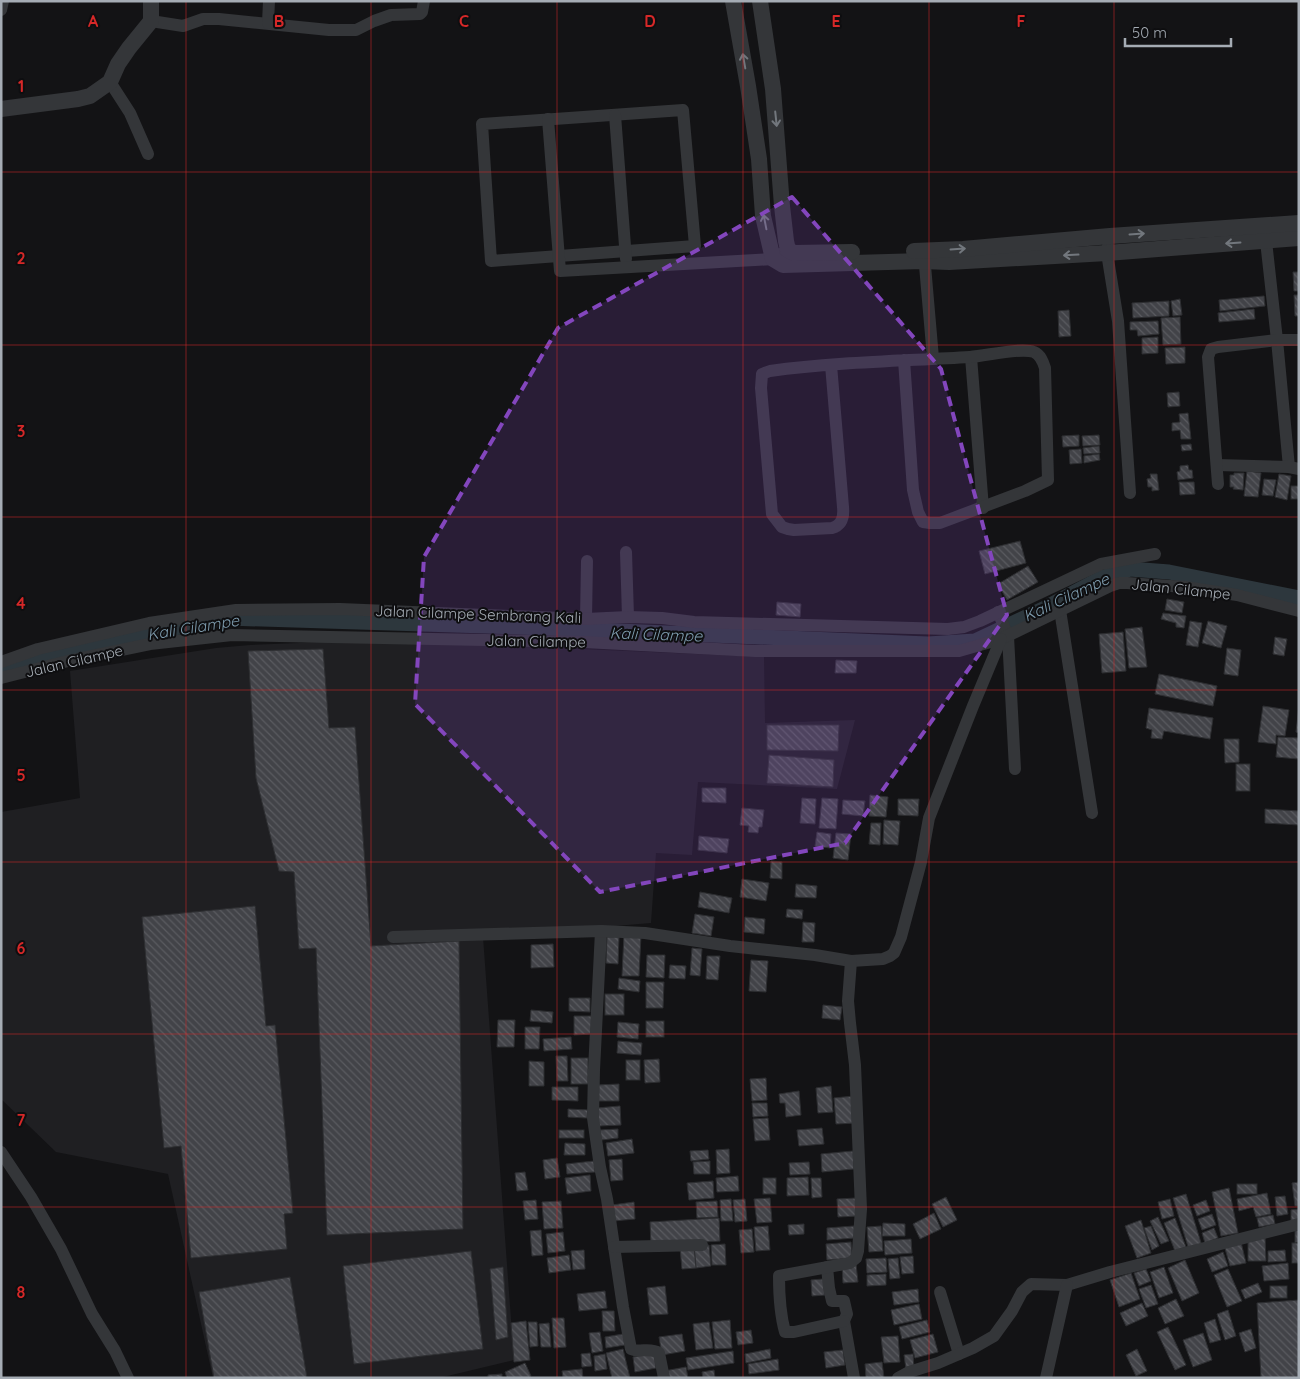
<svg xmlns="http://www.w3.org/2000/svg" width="1300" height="1379" font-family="Quicksand,sans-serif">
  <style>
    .built { fill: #1f1f22 }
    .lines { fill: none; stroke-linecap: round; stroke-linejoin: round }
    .canal { stroke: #2d373d; stroke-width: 15 }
    .building { fill: url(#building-back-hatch); stroke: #2d2e31 }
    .minor { stroke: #343639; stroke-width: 12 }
    .tertiary { stroke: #343639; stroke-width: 16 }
    .oneway { stroke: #72777d }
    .marked { fill: #8346bd; fill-opacity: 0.2; stroke: #8346bd; stroke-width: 4; stroke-dasharray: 10 6; stroke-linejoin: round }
    .grid { fill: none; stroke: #d62828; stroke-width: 1; stroke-opacity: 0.55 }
    .labels { text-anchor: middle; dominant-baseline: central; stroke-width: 4; stroke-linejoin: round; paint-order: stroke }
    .street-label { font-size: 15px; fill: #a5acb4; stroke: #0e0e10 }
    .water-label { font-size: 16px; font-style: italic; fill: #7e9cae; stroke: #0e0e10 }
    .grid-label { font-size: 16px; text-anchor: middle; font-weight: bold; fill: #d62828; stroke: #0e0e10; stroke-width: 4; stroke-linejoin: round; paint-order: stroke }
  </style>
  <defs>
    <pattern id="building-back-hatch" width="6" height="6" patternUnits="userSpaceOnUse" patternTransform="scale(1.25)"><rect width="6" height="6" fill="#424348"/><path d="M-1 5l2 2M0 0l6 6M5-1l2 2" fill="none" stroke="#5a5b60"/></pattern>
  </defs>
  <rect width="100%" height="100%" fill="#131315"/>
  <path class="built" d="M377,640L764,657L765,723L855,720L837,789L698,782L692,855L656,853L651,923L483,937L514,1360L439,1378H213L168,1174L56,1152L1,1099V812L80,798L70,671L216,648L250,645Z"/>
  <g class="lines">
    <path class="canal" d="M1,669L71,648L228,618L546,628L928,644L975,641L1043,609L1101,578L1130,569L1169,572L1299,598"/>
  </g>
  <g class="building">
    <path d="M1293,272H1299V291H1294Z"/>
    <path d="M1294,295H1299V316H1295Z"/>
    <path d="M1264,296L1265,306L1220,311L1219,300Z"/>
    <path d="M1180,299L1182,315L1173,316L1171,301Z"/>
    <path d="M1169,301V316L1133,318L1132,303Z"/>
    <path d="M1254,309L1255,319L1219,322L1218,313Z"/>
    <path d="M1069,310L1071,336L1059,337L1058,311Z"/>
    <path d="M1180,317L1181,344L1163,345L1161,318Z"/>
    <path d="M1158,321L1159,334L1138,336L1137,330H1130V322Z"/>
    <path d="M1158,337V353L1142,354V338Z"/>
    <path d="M1185,347V363L1166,364L1165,348Z"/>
    <path d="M1179,392L1180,406L1168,407L1167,393Z"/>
    <path d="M1188,413L1191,439H1181L1180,430L1172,431V423L1180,422L1179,414Z"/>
    <path d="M1079,435V446L1063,447L1062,436Z"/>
    <path d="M1099,435L1100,445L1083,446L1082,436Z"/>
    <path d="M1191,444L1192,450L1182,451L1181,445Z"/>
    <path d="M1099,446L1100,453L1084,454L1083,448Z"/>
    <path d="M1081,449L1082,463L1070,464L1069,450Z"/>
    <path d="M1099,454L1100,460L1084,463V456Z"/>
    <path d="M1188,465L1189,470H1192L1193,478L1178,480L1177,472L1180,471V466Z"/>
    <path d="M1247,471L1261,473L1258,497L1244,496Z"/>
    <path d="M1234,473H1244L1243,490L1233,489L1234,487H1230V475H1234Z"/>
    <path d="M1150,474H1157L1159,490L1152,491V487H1148L1147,479L1151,478Z"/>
    <path d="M1279,474L1291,476L1287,500L1275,497Z"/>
    <path d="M1264,479L1276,480L1273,496L1262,495Z"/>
    <path d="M1179,482H1194L1195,494L1180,495Z"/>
    <rect x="1291" y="486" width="8" height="13"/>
    <path d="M1020,541L1026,563L985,574L979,551Z"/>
    <path d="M1028,566L1038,582L1007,600L998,584Z"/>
    <path d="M1167,599L1184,602L1182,613L1165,610Z"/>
    <path d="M777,602L801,604L800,617L776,615Z"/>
    <path d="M1163,613L1186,616L1184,628L1176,627V623L1161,619Z"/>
    <path d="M1190,621L1202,623L1198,647L1186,645Z"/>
    <path d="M1208,621L1227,626L1221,648L1202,643Z"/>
    <path d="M1142,627L1147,667L1129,668L1125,629Z"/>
    <path d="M1123,632L1126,671L1102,673L1099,634Z"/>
    <path d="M1275,637L1287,639L1284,656L1273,654Z"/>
    <path d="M1227,648L1241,650L1238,676L1224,674Z"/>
    <path d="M323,649L329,728L355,727L371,946L459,941L463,1229L327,1235L316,948L299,949L294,872L279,871L256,778L248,651Z"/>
    <path d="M836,660L857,661L856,673H835Z"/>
    <path d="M1159,674L1217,686L1213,706L1155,694Z"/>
    <path d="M1263,706L1289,710L1285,736L1276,735V744L1258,742Z"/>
    <path d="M1299,706V733L1296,732Z"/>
    <path d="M1149,708L1213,718L1210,739L1164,731L1162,739L1151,738L1152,730L1146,728Z"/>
    <path d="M767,725H839L838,751L767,750Z"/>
    <path d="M1278,737L1299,738V759L1276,757Z"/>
    <path d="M1224,739H1239V762L1225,763Z"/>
    <path d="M769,755L834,760L833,787L767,783Z"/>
    <rect x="1236" y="764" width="14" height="27"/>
    <path d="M702,788H726V803L702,802Z"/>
    <path d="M870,795L888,797L886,817L869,816Z"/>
    <path d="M802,798L816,799L815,824L800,823Z"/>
    <path d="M822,798L838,799L836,829L819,828Z"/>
    <path d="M898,799H919L918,816L898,815Z"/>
    <path d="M843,800L865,801L863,816L842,814Z"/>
    <path d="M742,808L764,810L762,827H759L758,833L748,832L749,826L740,825Z"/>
    <path d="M1265,809L1299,811V825L1265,823Z"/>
    <path d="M884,820L900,821L898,845L883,844Z"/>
    <path d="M871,823H881L880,845L869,844Z"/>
    <path d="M817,832L831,834L830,848L815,846Z"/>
    <path d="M836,833L851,834L848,860L833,858Z"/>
    <path d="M699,836L729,839L727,853L698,850Z"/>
    <path d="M771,861L782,862V879L770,878Z"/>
    <path d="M742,879L769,883L766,901L740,897Z"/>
    <path d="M796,884L817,886L816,898L795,897Z"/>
    <path d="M700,892L732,898L729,913L698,907Z"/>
    <path d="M255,906L266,1026L275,1025L293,1213L284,1214L287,1249L191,1258L181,1146L164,1148L142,917Z"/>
    <path d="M787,909L803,910L802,919L786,917Z"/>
    <path d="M695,914L714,917L711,936L692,933Z"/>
    <path d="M745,917L765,919L764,934L744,932Z"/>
    <path d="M803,922L815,923L814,942H802Z"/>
    <path d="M624,934L641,935L639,976H622Z"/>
    <path d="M607,937H619L618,964L606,963Z"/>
    <path d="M553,944L554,967L531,968V945Z"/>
    <path d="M692,948L702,949L700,976L690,975Z"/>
    <path d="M647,955H665L664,978L646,977Z"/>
    <path d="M707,956H720L718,980L706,979Z"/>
    <path d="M751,960L768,961L766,992L749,991Z"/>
    <path d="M670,965L686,966L685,979L669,978Z"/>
    <path d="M619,978L640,981L639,992L618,989Z"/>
    <path d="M646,982H664L663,1008H646Z"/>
    <rect x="605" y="994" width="19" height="21"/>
    <path d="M569,998H590V1012L569,1011Z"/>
    <path d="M823,1005L842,1007L840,1020L822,1018Z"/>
    <path d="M531,1010L553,1012L552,1023L530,1021Z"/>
    <path d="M574,1016H592V1034L574,1035Z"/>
    <path d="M498,1020H515L514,1047H497Z"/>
    <rect x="646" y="1021" width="18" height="16"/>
    <path d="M618,1022L639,1024L638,1039L617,1037Z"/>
    <path d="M525,1027H540L539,1049H525Z"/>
    <path d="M571,1037L572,1049L544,1051L543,1039Z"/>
    <path d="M618,1041L642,1043L641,1055L617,1053Z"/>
    <path d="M556,1056H567L568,1081H557Z"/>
    <rect x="571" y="1058" width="17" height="26"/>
    <path d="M659,1059L660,1082L645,1083L644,1060Z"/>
    <rect x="626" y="1060" width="14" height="20"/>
    <path d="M529,1061L544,1062V1086H529Z"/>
    <path d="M766,1078L767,1100L752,1101L750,1079Z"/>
    <path d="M619,1084V1101H598L597,1085Z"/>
    <path d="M831,1086L833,1112L818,1113L816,1088Z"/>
    <path d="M552,1087H578V1101L552,1100Z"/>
    <path d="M799,1091L801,1115L786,1117L785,1103H780L779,1094Z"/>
    <path d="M854,1096L857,1123L836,1124L834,1098Z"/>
    <path d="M752,1103H767L768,1116L753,1117Z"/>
    <path d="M620,1106L621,1125L599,1126L597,1108Z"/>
    <path d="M568,1109L588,1110L587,1118L568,1117Z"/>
    <path d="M768,1118L770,1140L755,1141L753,1119Z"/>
    <path d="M822,1128L824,1144L799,1146L797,1130Z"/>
    <path d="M618,1129V1138L601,1140L600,1130Z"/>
    <rect x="559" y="1130" width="25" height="8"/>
    <path d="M632,1139L634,1153L608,1156L606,1143Z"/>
    <path d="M565,1143L585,1144V1155H564Z"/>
    <path d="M729,1149L730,1173L717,1174L716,1150Z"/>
    <path d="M708,1150L709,1159L691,1161L690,1151Z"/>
    <path d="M853,1151L854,1169L822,1172L821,1154Z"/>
    <path d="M557,1158L560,1177L545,1179L543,1160Z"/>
    <path d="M622,1159L623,1180L611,1181L609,1160Z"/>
    <path d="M594,1161L595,1172L567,1174L566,1164Z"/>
    <path d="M710,1161V1174H694L693,1162Z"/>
    <path d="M809,1162L810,1174L790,1175L789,1163Z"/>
    <path d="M525,1172L528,1190L517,1191L515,1173Z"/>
    <path d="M590,1175L591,1191L567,1194L565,1178Z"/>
    <path d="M738,1176L739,1191L717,1192L716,1178Z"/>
    <path d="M808,1177L809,1195L787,1196V1178Z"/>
    <rect x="763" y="1178" width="13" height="16"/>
    <path d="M811,1178H821L822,1197L812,1198Z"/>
    <path d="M713,1181L714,1198L689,1200L687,1183Z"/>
    <path d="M1299,1182V1206H1295L1292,1183Z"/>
    <rect x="1237" y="1184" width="20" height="10"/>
    <path d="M1229,1188L1238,1233L1221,1236L1212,1192Z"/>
    <path d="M1267,1193L1271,1214L1256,1217L1253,1207L1239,1211L1237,1199Z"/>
    <path d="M1186,1194L1202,1246L1189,1250L1173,1198Z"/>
    <path d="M1285,1196L1288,1214L1277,1216L1275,1197Z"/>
    <path d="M946,1197L957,1220L943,1227L932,1204Z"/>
    <path d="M770,1198L772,1222L757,1223L754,1199Z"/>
    <path d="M857,1198L858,1216L838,1217L837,1199Z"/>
    <path d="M731,1199L733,1221H721L720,1200Z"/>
    <path d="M745,1199L747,1221L735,1222L733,1200Z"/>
    <path d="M1170,1199L1174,1216L1162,1219L1158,1202Z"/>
    <path d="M536,1200L538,1219L525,1220L523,1201Z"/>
    <path d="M1206,1200L1210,1211L1197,1216L1193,1205Z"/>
    <path d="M561,1201L563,1228L544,1229L542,1202Z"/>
    <path d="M717,1201L718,1217L697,1218L696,1202Z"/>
    <path d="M634,1202L635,1219L613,1221L612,1205Z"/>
    <path d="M1299,1209V1221H1291V1210Z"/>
    <path d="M934,1213L941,1229L920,1239L913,1224Z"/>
    <path d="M1212,1214L1216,1225L1202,1230L1198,1219Z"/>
    <path d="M1273,1215L1275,1224L1259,1227L1257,1218Z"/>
    <path d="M1158,1217L1169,1241L1161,1244L1150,1221Z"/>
    <path d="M719,1218L720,1241L651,1245L650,1222Z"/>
    <path d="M1175,1218L1186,1247L1175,1251L1164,1223Z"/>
    <path d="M1141,1220L1151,1253L1137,1258L1125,1226Z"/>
    <path d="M883,1223L905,1224V1236H882Z"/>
    <path d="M804,1224V1234L789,1235L788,1225Z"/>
    <path d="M768,1226L770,1250L756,1251L754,1227Z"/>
    <path d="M854,1226L855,1238L827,1240V1228Z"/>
    <path d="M881,1226L883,1251L869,1252L867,1227Z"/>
    <path d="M1151,1226L1159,1246L1152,1250L1144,1228Z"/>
    <path d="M1214,1228L1218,1238L1205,1243L1202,1233Z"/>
    <path d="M752,1229L754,1252L741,1253L739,1230Z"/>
    <path d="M541,1230L543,1255L532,1256L530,1231Z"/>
    <path d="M1299,1230V1242L1295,1243V1231Z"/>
    <path d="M563,1232L565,1251L548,1253L546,1234Z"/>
    <path d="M1248,1237H1265L1266,1261H1248Z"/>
    <path d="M911,1239L912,1253L885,1255L884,1241Z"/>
    <path d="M851,1242L852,1258L827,1260L826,1244Z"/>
    <path d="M1241,1242L1246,1263L1230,1266L1224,1245Z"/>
    <rect x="1292" y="1243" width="7" height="20"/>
    <path d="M725,1244L726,1265H712L711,1245Z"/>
    <path d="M709,1245L711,1266L696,1268L694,1247Z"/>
    <path d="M694,1247L696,1268L682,1269L680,1248Z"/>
    <path d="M584,1250L585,1269L573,1270L571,1251Z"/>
    <path d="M1285,1250L1286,1261L1268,1262V1251Z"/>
    <path d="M471,1251L483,1349L354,1364L343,1266Z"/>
    <path d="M1223,1252L1228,1266L1212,1272L1207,1259Z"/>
    <path d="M569,1255L571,1270L549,1273L547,1258Z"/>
    <path d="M913,1256L914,1273L902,1274L900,1257Z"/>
    <path d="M886,1258L887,1272L867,1273L866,1259Z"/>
    <path d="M898,1258L900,1278L890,1279L888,1259Z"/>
    <path d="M1185,1260L1199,1293L1182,1301L1168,1268Z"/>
    <path d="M1288,1263L1289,1279L1264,1281L1262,1266Z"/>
    <path d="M856,1264L858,1282L843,1283L842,1265Z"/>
    <path d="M503,1267L508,1337L496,1340L490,1269Z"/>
    <path d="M1164,1267L1173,1293L1159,1298L1150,1272Z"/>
    <path d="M1146,1269L1151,1281L1139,1286L1134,1273Z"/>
    <path d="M1228,1269L1242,1301L1227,1307L1214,1275Z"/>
    <path d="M1131,1273L1140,1299L1119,1307L1110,1280Z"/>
    <path d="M886,1274V1285L867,1286V1275Z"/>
    <path d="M290,1277L307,1378H214L199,1292Z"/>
    <path d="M823,1279L825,1295L812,1296L811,1280Z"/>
    <path d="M1258,1283L1262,1292L1245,1299L1241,1290Z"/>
    <path d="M1151,1285L1158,1304L1146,1308L1139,1289Z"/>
    <path d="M665,1286L668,1314L650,1315L647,1288Z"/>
    <rect x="1270" y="1286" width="17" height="12"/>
    <path d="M918,1289L919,1302L894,1305L892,1292Z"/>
    <path d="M605,1291L607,1308L579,1311L577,1294Z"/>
    <path d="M1176,1299L1184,1316L1165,1324L1158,1308Z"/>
    <path d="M1299,1300V1378H1261L1257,1303Z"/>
    <path d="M1142,1303L1148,1316L1126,1326L1120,1313Z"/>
    <path d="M919,1304L922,1319L894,1325L891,1310Z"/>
    <path d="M1228,1310L1236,1336L1225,1340L1217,1314Z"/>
    <path d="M602,1311H614L615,1331H603Z"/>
    <path d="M552,1318H564L566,1347L554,1348Z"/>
    <path d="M1215,1319L1221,1340L1210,1343L1204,1323Z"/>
    <path d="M730,1320L732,1348L715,1349L712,1322Z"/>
    <path d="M927,1320L930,1332L902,1339L899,1327Z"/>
    <path d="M526,1321L530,1360L514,1362L511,1323Z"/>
    <path d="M528,1322H537L538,1346L530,1347Z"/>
    <path d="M709,1322L713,1348L696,1350L693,1324Z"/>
    <path d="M549,1323L551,1347H541L539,1324Z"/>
    <path d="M1168,1327L1186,1365L1175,1370L1157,1332Z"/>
    <path d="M1251,1329L1256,1348L1245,1352L1239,1333Z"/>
    <path d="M751,1330L753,1343L738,1345L736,1332Z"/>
    <path d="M600,1332L603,1351L592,1353L589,1333Z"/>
    <path d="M1203,1333L1212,1360L1193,1367L1183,1340Z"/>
    <path d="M623,1334L625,1345L606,1348L605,1337Z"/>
    <path d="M682,1334L685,1351L662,1355L659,1337Z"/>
    <path d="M933,1334L938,1352L915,1358L910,1340Z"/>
    <path d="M898,1336L900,1362L884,1363L881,1337Z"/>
    <path d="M623,1349L630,1378H612L606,1353Z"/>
    <path d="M770,1349L771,1358L746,1363L745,1354Z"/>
    <path d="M1137,1349L1147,1371L1136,1376L1126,1355Z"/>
    <path d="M843,1350L845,1365L826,1368L824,1352Z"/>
    <path d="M733,1351L734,1363L688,1370L686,1358Z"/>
    <path d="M590,1353L592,1366L582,1367L581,1354Z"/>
    <path d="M654,1353L656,1368L635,1372L633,1357Z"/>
    <path d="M605,1354L607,1369L595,1371L594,1356Z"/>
    <path d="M913,1354L914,1368L906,1369L904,1355Z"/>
    <path d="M778,1359L779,1370L749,1374L748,1364Z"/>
    <path d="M882,1362L884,1378H866L865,1364Z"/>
    <path d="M525,1363L531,1376L528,1378H507L505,1372Z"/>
    <path d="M686,1367L688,1378H666L664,1371Z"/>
    <path d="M582,1369L583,1378H563L562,1371Z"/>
    <path d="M714,1370L715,1378H703L702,1372Z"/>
    <path d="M502,1374V1378H488V1375Z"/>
  </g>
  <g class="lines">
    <g class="minor">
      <path d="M1,10L3,1"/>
      <path d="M151,21L183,26L203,19H219L329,30H356L374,21L391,15L420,14L422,12L424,1"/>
      <path d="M268,23L269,1"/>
      <path d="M110,82L130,113L148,154"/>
      <path d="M683,110L695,246L491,261L482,124Z"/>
      <path d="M615,115L626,259"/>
      <path d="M548,119L560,271L773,259L780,254"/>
      <path d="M1268,232L1266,241L1277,340L1289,467"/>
      <path d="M1108,246L1107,253L1118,321L1130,493"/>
      <path d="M924,254L933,358"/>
      <path d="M971,357L983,508"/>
      <path d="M831,365L843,507C844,517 842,525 832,528L794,530L788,529L782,527L772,514L761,388L762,374L770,371C836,362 903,361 970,357C986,356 1021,347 1034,352C1041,355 1043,362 1045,368L1048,480L1025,491L940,523H930L923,522L918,512L913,490L904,360"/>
      <path d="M1217,465L1289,467L1299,469"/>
      <path d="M1218,484L1208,357L1211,349L1218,347L1277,340H1299"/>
      <path d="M626,552L628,617"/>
      <path d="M1060,610L1092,813"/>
      <path d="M998,612L1008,636L1015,769"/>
      <path d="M586,619L587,561"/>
      <path d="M1,662L38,649L149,623L236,610L340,609L586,619L628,617L662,618L694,622L948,629L964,627L980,621L1101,564L1155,554"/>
      <path d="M1,678L68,661L150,644L232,635L584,642L755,651H959L1001,639L1110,586L1119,583H1127L1185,587L1237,595L1299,611"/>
      <path d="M601,931L594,1070L593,1118L600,1167L607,1199L623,1307L631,1349C640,1353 650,1347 659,1353L664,1378"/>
      <path d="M393,937L601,931L645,933L730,946L815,955L851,961L883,959L890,956L894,953L901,937L921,862L929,818L973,706L1001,639"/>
      <path d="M1,1152L31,1197L61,1249L92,1314L115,1351L128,1378"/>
      <path d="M614,1247L702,1245"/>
      <path d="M827,1267L829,1288L832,1301H844L847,1314L844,1321L854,1378"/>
      <path d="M940,1292L959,1354"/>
      <path d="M844,1321L794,1332H785C780,1314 779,1295 779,1276L850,1263L856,1258L858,1251L861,1209L855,1065L850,1023L848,1001L851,961"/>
      <path d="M898,1378L909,1372L938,1363L973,1348L994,1336L1012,1311L1022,1292L1031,1284L1067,1285L1110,1272L1299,1224"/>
      <path d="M1046,1378L1067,1285"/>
    </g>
    <g class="tertiary">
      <path d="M733,1L748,86L759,159L763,216L773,259L783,265L923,261L949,262L1107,253L1299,238"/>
      <path d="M760,1L773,89L782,206L786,241L788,250L794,253L852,252"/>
      <path d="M1,109L78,99L90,96L110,82L118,64L129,48L151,21V1"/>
      <path d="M914,251L963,249L1110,236L1299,223"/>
    </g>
  </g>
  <defs><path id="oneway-shaft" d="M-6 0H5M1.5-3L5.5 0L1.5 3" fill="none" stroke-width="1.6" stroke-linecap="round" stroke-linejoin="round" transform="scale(1.25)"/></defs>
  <g class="oneway">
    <use href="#oneway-shaft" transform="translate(744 61) rotate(-100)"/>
    <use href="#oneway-shaft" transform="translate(776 119) rotate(84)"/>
    <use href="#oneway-shaft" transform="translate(765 222) rotate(-101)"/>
    <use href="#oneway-shaft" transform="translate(1137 234) rotate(-4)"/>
    <use href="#oneway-shaft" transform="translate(1233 243) rotate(176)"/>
    <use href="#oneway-shaft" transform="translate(958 249) rotate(-4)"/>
    <use href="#oneway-shaft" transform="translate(1071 255) rotate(177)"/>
  </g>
  <path class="marked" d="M792,197L941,369L1007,615L845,843L600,892L415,704L424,557L558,328Z"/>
  <path class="grid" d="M186,1V1378M371,1V1378M557,1V1378M743,1V1378M929,1V1378M1114,1V1378M1,172H1299M1,345H1299M1,517H1299M1,690H1299M1,862H1299M1,1034H1299M1,1207H1299"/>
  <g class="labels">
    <g class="street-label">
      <text transform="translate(1181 589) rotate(6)">Jalan Cilampe</text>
      <text transform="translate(478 614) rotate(2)">Jalan Cilampe Sembrang Kali</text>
      <text transform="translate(536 641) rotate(1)">Jalan Cilampe</text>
      <text transform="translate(74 661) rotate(-13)">Jalan Cilampe</text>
    </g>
    <g class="water-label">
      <text transform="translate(1066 597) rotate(-25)">Kali Cilampe</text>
      <text transform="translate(193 627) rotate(-9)">Kali Cilampe</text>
      <text transform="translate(656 634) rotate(2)">Kali Cilampe</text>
    </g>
  </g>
  <g class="grid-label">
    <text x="93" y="27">A</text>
    <text x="279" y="27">B</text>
    <text x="464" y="27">C</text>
    <text x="650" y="27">D</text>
    <text x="836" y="27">E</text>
    <text x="1021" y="27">F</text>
    <text x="21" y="92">1</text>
    <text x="21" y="264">2</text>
    <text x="21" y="437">3</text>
    <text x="21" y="609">4</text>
    <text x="21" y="781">5</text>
    <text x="21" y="954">6</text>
    <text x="21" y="1126">7</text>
    <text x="21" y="1298">8</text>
  </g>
  <rect width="1300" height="1379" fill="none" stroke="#a5acb4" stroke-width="5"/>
  <path d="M1125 38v8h106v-8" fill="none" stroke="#a5acb4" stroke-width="2.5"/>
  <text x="1132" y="38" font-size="15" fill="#a5acb4" stroke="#0e0e10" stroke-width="4" paint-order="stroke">50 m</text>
</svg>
